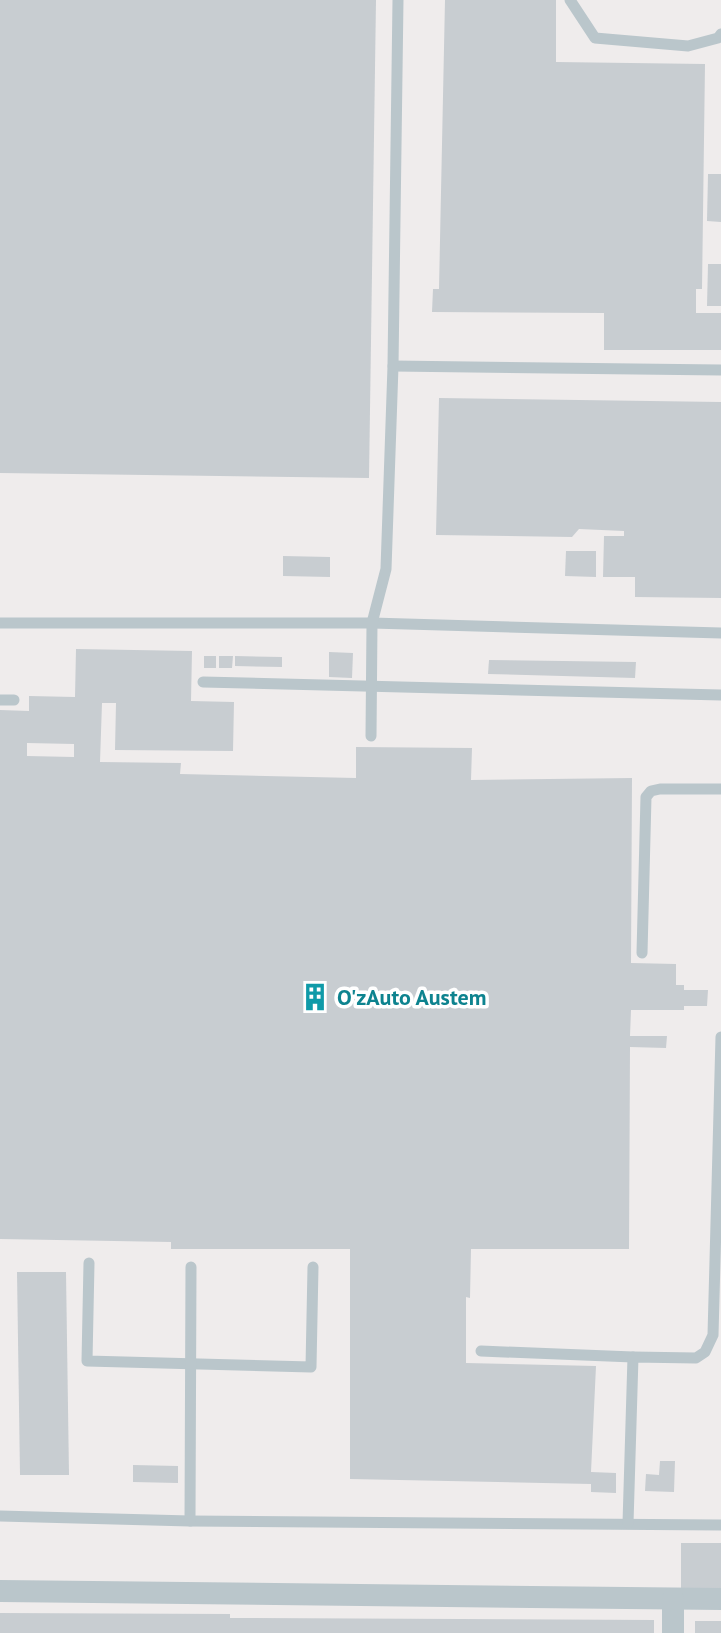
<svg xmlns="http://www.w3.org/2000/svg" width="721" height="1633" font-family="'PT Sans',sans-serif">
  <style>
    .building { fill: #c8cdd1; fill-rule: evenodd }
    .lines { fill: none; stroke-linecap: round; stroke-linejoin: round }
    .lane { stroke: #bac6cb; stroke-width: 11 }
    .street { stroke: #bac6cb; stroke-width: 22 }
    .labels { text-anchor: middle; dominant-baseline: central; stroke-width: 7; stroke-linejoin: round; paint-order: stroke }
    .culture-label { font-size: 22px; font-weight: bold; fill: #0d838f; stroke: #fff; text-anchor: start }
  </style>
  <rect width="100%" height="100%" fill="#efecec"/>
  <g class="building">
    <path d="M0,0H376L369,478L0,473Z"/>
    <path d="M445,0H556V62L705,64L702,289H696V313H721V350H604V313L432,312L433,289H439Z"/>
    <path d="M708,174H721V222L707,221Z"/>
    <path d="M708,264H721V306H707Z"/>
    <path d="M439,398L721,402V598L635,597V577H603L604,536H624V531L579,529L572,537L436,535Z"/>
    <path d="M566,551H596V577L565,576Z"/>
    <path d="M283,556L330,557V577L283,576Z"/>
    <path d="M76,649L192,651L191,701L234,702L233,751L115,750L116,703H102L100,762L181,763L180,774L356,778V747L472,748L471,780L632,778L631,963L676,964V985H684V990H708L707,1006H684V1010H631L630,1036H667L666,1048L630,1047L629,1249H471L470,1298L466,1297V1363L596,1366L591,1472L616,1473V1493L591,1492V1484L350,1479V1249H171V1242L0,1239V710L29,711V696L75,697ZM27,743L74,744V757L27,756Z"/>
    <path d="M329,652L353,653L352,678L329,677Z"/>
    <rect x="204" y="656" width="12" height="12"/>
    <path d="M219,656H233L232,668H219Z"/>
    <path d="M235,656L282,657V667L235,666Z"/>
    <path d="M489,660L636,662L635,678L488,674Z"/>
    <path d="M17,1272H66L69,1475H20Z"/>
    <path d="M660,1461H675L674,1492L645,1491L646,1474L659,1475Z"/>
    <path d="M133,1465L178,1466V1483L133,1482Z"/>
    <rect x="681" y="1543" width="40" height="48"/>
    <path d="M0,1613L230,1614V1618L654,1620V1633H0Z"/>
    <rect x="695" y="1621" width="26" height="12"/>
  </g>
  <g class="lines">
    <g class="lane">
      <path d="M570,0L595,38L688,46L718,38L721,34"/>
      <path d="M393,366L721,370"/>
      <path d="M0,623H372L721,633"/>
      <path d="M203,682L721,695"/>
      <path d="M0,700H14"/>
      <path d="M371,736L372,623L386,569L393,366L398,0"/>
      <path d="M642,953L646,797L651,791L660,789H721"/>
      <path d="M89,1263L87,1361L311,1367L313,1267"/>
      <path d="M481,1351L633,1357"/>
      <path d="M0,1516L190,1521L721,1525"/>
      <path d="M190,1521L191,1267"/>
      <path d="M628,1523L633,1357L696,1358L705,1352L713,1335L721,1037"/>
    </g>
    <g class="street">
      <path d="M0,1591L721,1599"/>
      <path d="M673,1599V1633"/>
    </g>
  </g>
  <defs>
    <symbol id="building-bare" viewBox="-9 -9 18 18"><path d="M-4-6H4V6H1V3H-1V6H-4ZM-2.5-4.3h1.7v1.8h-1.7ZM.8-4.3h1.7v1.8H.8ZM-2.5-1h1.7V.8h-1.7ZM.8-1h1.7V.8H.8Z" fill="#0f9aa8" stroke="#fff" stroke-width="2.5" paint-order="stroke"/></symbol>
  </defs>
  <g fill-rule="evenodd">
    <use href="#building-bare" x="295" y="977" width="40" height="40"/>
  </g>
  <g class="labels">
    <g class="culture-label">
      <text x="337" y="997">O'zAuto Austem</text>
    </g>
  </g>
</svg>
